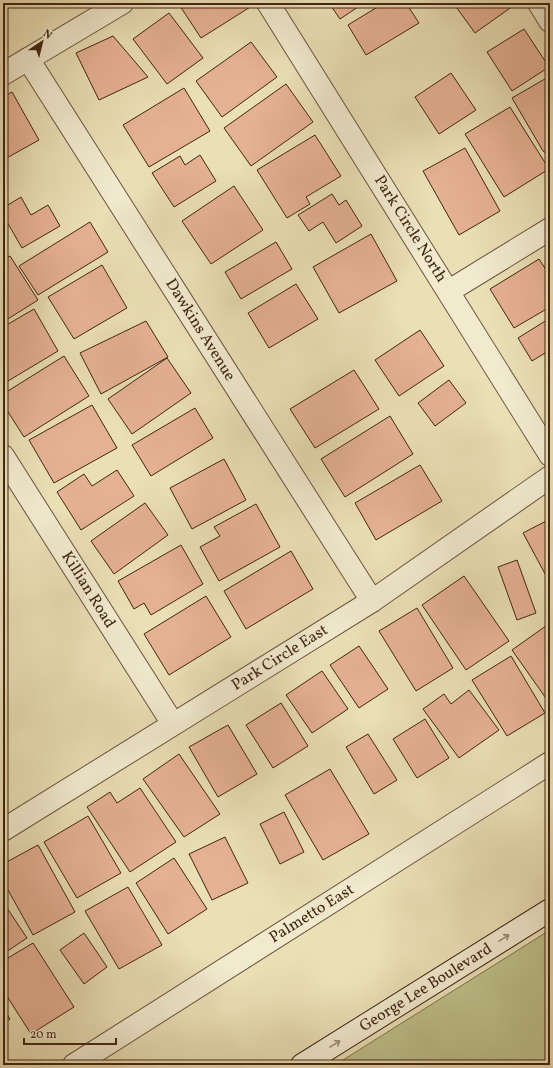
<svg xmlns="http://www.w3.org/2000/svg" width="553" height="1068" font-family="Vollkorn,serif">
  <style>
    .green { fill: #bdc08a; stroke: #80724e }
    .building { fill: #e5b193; stroke: #422513 }
    .lines { fill: none; stroke-linecap: round; stroke-linejoin: round }
    .street-casing { stroke: #6c543c; stroke-width: 24 }
    .secondary-casing { stroke: #422513; stroke-width: 24 }
    .street { stroke: #f1eacf; stroke-width: 22 }
    .secondary { stroke: #f1eacf; stroke-width: 22 }
    .oneway { stroke: #9a8871 }
    .labels { text-anchor: middle; dominant-baseline: central; stroke-width: 3.5; stroke-linejoin: round; paint-order: stroke }
    .street-label { font-size: 16px; fill: #422513; stroke: #f1eacf }
  </style>
  <rect width="100%" height="100%" fill="#eadfb5"/>
  <filter id="stains"><feTurbulence type="fractalNoise" baseFrequency=".005" numOctaves="4"/><feColorMatrix values="0 0 0 0 .2 0 0 0 0 .09 0 0 0 0 .02 0 0 0 .5 -.17"/></filter>
  <radialGradient id="worn" r=".72"><stop offset=".6" stop-color="#630" stop-opacity="0"/><stop offset="1" stop-color="#630" stop-opacity=".3"/></radialGradient>
  <path class="green" d="M550,930V1065H335Z"/>
  <g class="building">
    <path d="M3,3H16L3,11Z"/>
    <path d="M178,3H255V4L201,38Z"/>
    <path d="M329,3H364L340,19Z"/>
    <path d="M384,3H406L419,23L366,55L348,25Z"/>
    <path d="M456,3H511L513,6L475,33L454,4Z"/>
    <path d="M169,13L203,58L167,84L133,39Z"/>
    <path d="M524,29L549,67L512,91L487,52Z"/>
    <path d="M113,36L148,77L99,100L76,53Z"/>
    <path d="M251,42L277,77L222,117L196,81Z"/>
    <path d="M451,73L476,110L439,134L415,97Z"/>
    <path d="M550,76V156L543,151L512,98Z"/>
    <path d="M286,84L313,122L251,166L224,128Z"/>
    <path d="M184,88L210,131L149,167L123,125Z"/>
    <path d="M12,92L39,140L3,160V97Z"/>
    <path d="M510,107L549,169L504,197L465,134Z"/>
    <path d="M315,135L341,176L306,197L310,204L287,218L257,170Z"/>
    <path d="M465,148L500,211L459,235L423,171Z"/>
    <path d="M200,155L216,181L174,207L152,173L180,156L185,165Z"/>
    <path d="M234,186L263,230L211,264L182,221Z"/>
    <path d="M332,194L339,205L346,200L362,226L336,243L323,222L309,231L298,215Z"/>
    <path d="M21,197L31,215L48,205L60,226L22,248L3,215V208Z"/>
    <path d="M90,222L108,252L38,295L19,266Z"/>
    <path d="M371,234L397,281L339,313L313,267Z"/>
    <path d="M276,242L292,269L241,299L225,272Z"/>
    <path d="M10,256L38,300L3,322V260Z"/>
    <path d="M539,259L550,276V307L514,328L490,289Z"/>
    <path d="M102,265L127,308L74,339L48,297Z"/>
    <path d="M296,284L318,319L269,348L248,313Z"/>
    <path d="M34,309L58,351L3,384V327Z"/>
    <path d="M550,318V350L532,361L518,338Z"/>
    <path d="M146,321L168,357L101,394L80,353Z"/>
    <path d="M420,330L444,366L399,396L375,360Z"/>
    <path d="M64,356L89,396L24,437L3,404V394Z"/>
    <path d="M167,358L191,393L132,434L108,399Z"/>
    <path d="M354,370L379,409L315,448L290,409Z"/>
    <path d="M449,380L466,403L435,426L418,403Z"/>
    <path d="M92,405L117,448L54,483L29,440Z"/>
    <path d="M195,408L213,438L151,476L132,445Z"/>
    <path d="M390,416L413,454L345,497L321,459Z"/>
    <path d="M224,459L246,500L192,529L170,488Z"/>
    <path d="M420,465L442,501L376,540L355,503Z"/>
    <path d="M117,470L134,496L81,530L57,492L84,474L92,486Z"/>
    <path d="M145,503L168,535L114,574L91,541Z"/>
    <path d="M256,504L280,547L219,581L200,547L220,536L214,527Z"/>
    <path d="M550,519V583L523,533Z"/>
    <path d="M181,545L203,584L151,615L144,603L134,609L118,581Z"/>
    <path d="M291,551L313,589L246,629L224,591Z"/>
    <path d="M517,560L536,613L517,620L498,567Z"/>
    <path d="M464,576L509,641L466,670L422,605Z"/>
    <path d="M206,596L231,637L169,675L144,634Z"/>
    <path d="M417,608L453,668L416,691L379,631Z"/>
    <path d="M550,623V704L512,650Z"/>
    <path d="M359,646L388,689L359,708L330,665Z"/>
    <path d="M511,656L545,713L507,736L472,680Z"/>
    <path d="M322,671L348,709L312,733L286,695Z"/>
    <path d="M469,690L499,730L459,758L423,709L444,694L451,704Z"/>
    <path d="M281,703L308,746L273,768L246,725Z"/>
    <path d="M425,719L449,758L417,778L393,739Z"/>
    <path d="M228,725L257,774L218,797L189,747Z"/>
    <path d="M368,734L397,780L374,794L346,747Z"/>
    <path d="M179,754L220,814L184,837L143,779Z"/>
    <path d="M330,769L369,834L323,860L285,795Z"/>
    <path d="M140,788L176,842L130,872L87,807L110,792L117,803Z"/>
    <path d="M284,812L304,852L280,864L260,824Z"/>
    <path d="M88,816L121,873L77,898L44,842Z"/>
    <path d="M225,837L248,883L212,900L189,854Z"/>
    <path d="M38,845L75,912L33,935L3,881V864Z"/>
    <path d="M174,858L207,909L168,934L136,883Z"/>
    <path d="M128,887L162,945L119,969L85,911Z"/>
    <path d="M3,902L27,938L3,954Z"/>
    <path d="M84,933L107,967L84,984L60,950Z"/>
    <path d="M33,943L74,1007L31,1034L3,990V961Z"/>
    <path d="M3,1008L10,1019L3,1024Z"/>
  </g>
  <g class="lines">
    <defs>
      <g id="street">
        <path d="M268,3L550,455"/>
        <path d="M539,3L550,21"/>
        <path d="M28,59L372,601"/>
        <path d="M3,74L122,3"/>
        <path d="M449,291L550,229"/>
        <path d="M3,456L173,724"/>
        <path d="M3,830L372,601L550,477"/>
        <path d="M74,1065L550,763"/>
      </g>
      <path id="secondary" d="M302,1065L550,910"/>
    </defs>
    <use href="#street" class="street-casing"/>
    <use href="#secondary" class="secondary-casing"/>
    <use href="#street" class="street"/>
    <use href="#secondary" class="secondary"/>
  </g>
  <defs><path id="oneway-shaft" d="M-6 0H5M1.5-3L5.5 0L1.5 3" fill="none" stroke-width="1.6" stroke-linecap="round" stroke-linejoin="round"/></defs>
  <g class="oneway">
    <use href="#oneway-shaft" transform="translate(504 938) rotate(-32)"/>
    <use href="#oneway-shaft" transform="translate(335 1044) rotate(-32)"/>
  </g>
  <g class="labels">
    <g class="street-label">
      <text transform="translate(410 229) rotate(58)">Park Circle North</text>
      <text transform="translate(200 330) rotate(58)">Dawkins Avenue</text>
      <text transform="translate(88 590) rotate(58)">Killian Road</text>
      <text transform="translate(280 658) rotate(-32)">Park Circle East</text>
      <text transform="translate(312 914) rotate(-32)">Palmetto East</text>
      <text transform="translate(426 988) rotate(-32)">George Lee Boulevard</text>
    </g>
  </g>
  <rect width="553" height="1068" fill="none" stroke="#eadfb5" stroke-width="16"/>
  <rect x="4" y="4" width="545" height="1060" fill="none" stroke="#422513" stroke-width="2"/>
  <rect x="8" y="8" width="537" height="1052" fill="none" stroke="#422513"/>
  <g transform="translate(42 42) rotate(35)" stroke="#f1eacf" stroke-width="3" paint-order="stroke">
  <path d="M0-3L7 15L0 10L-7 15Z" fill="#422513"/>
  <text y="-6" font-size="11" font-weight="bold" text-anchor="middle" fill="#422513">N</text>
  </g>
  <path d="M24 1038v6h92v-6" fill="none" stroke="#422513" stroke-width="2"/>
  <text x="30" y="1038" font-size="12" fill="#422513" stroke="#f1eacf" stroke-width="3" paint-order="stroke">20 m</text>
  <rect width="100%" height="100%" filter="url(#stains)"/>
  <rect width="100%" height="100%" fill="url(#worn)"/>
</svg>
